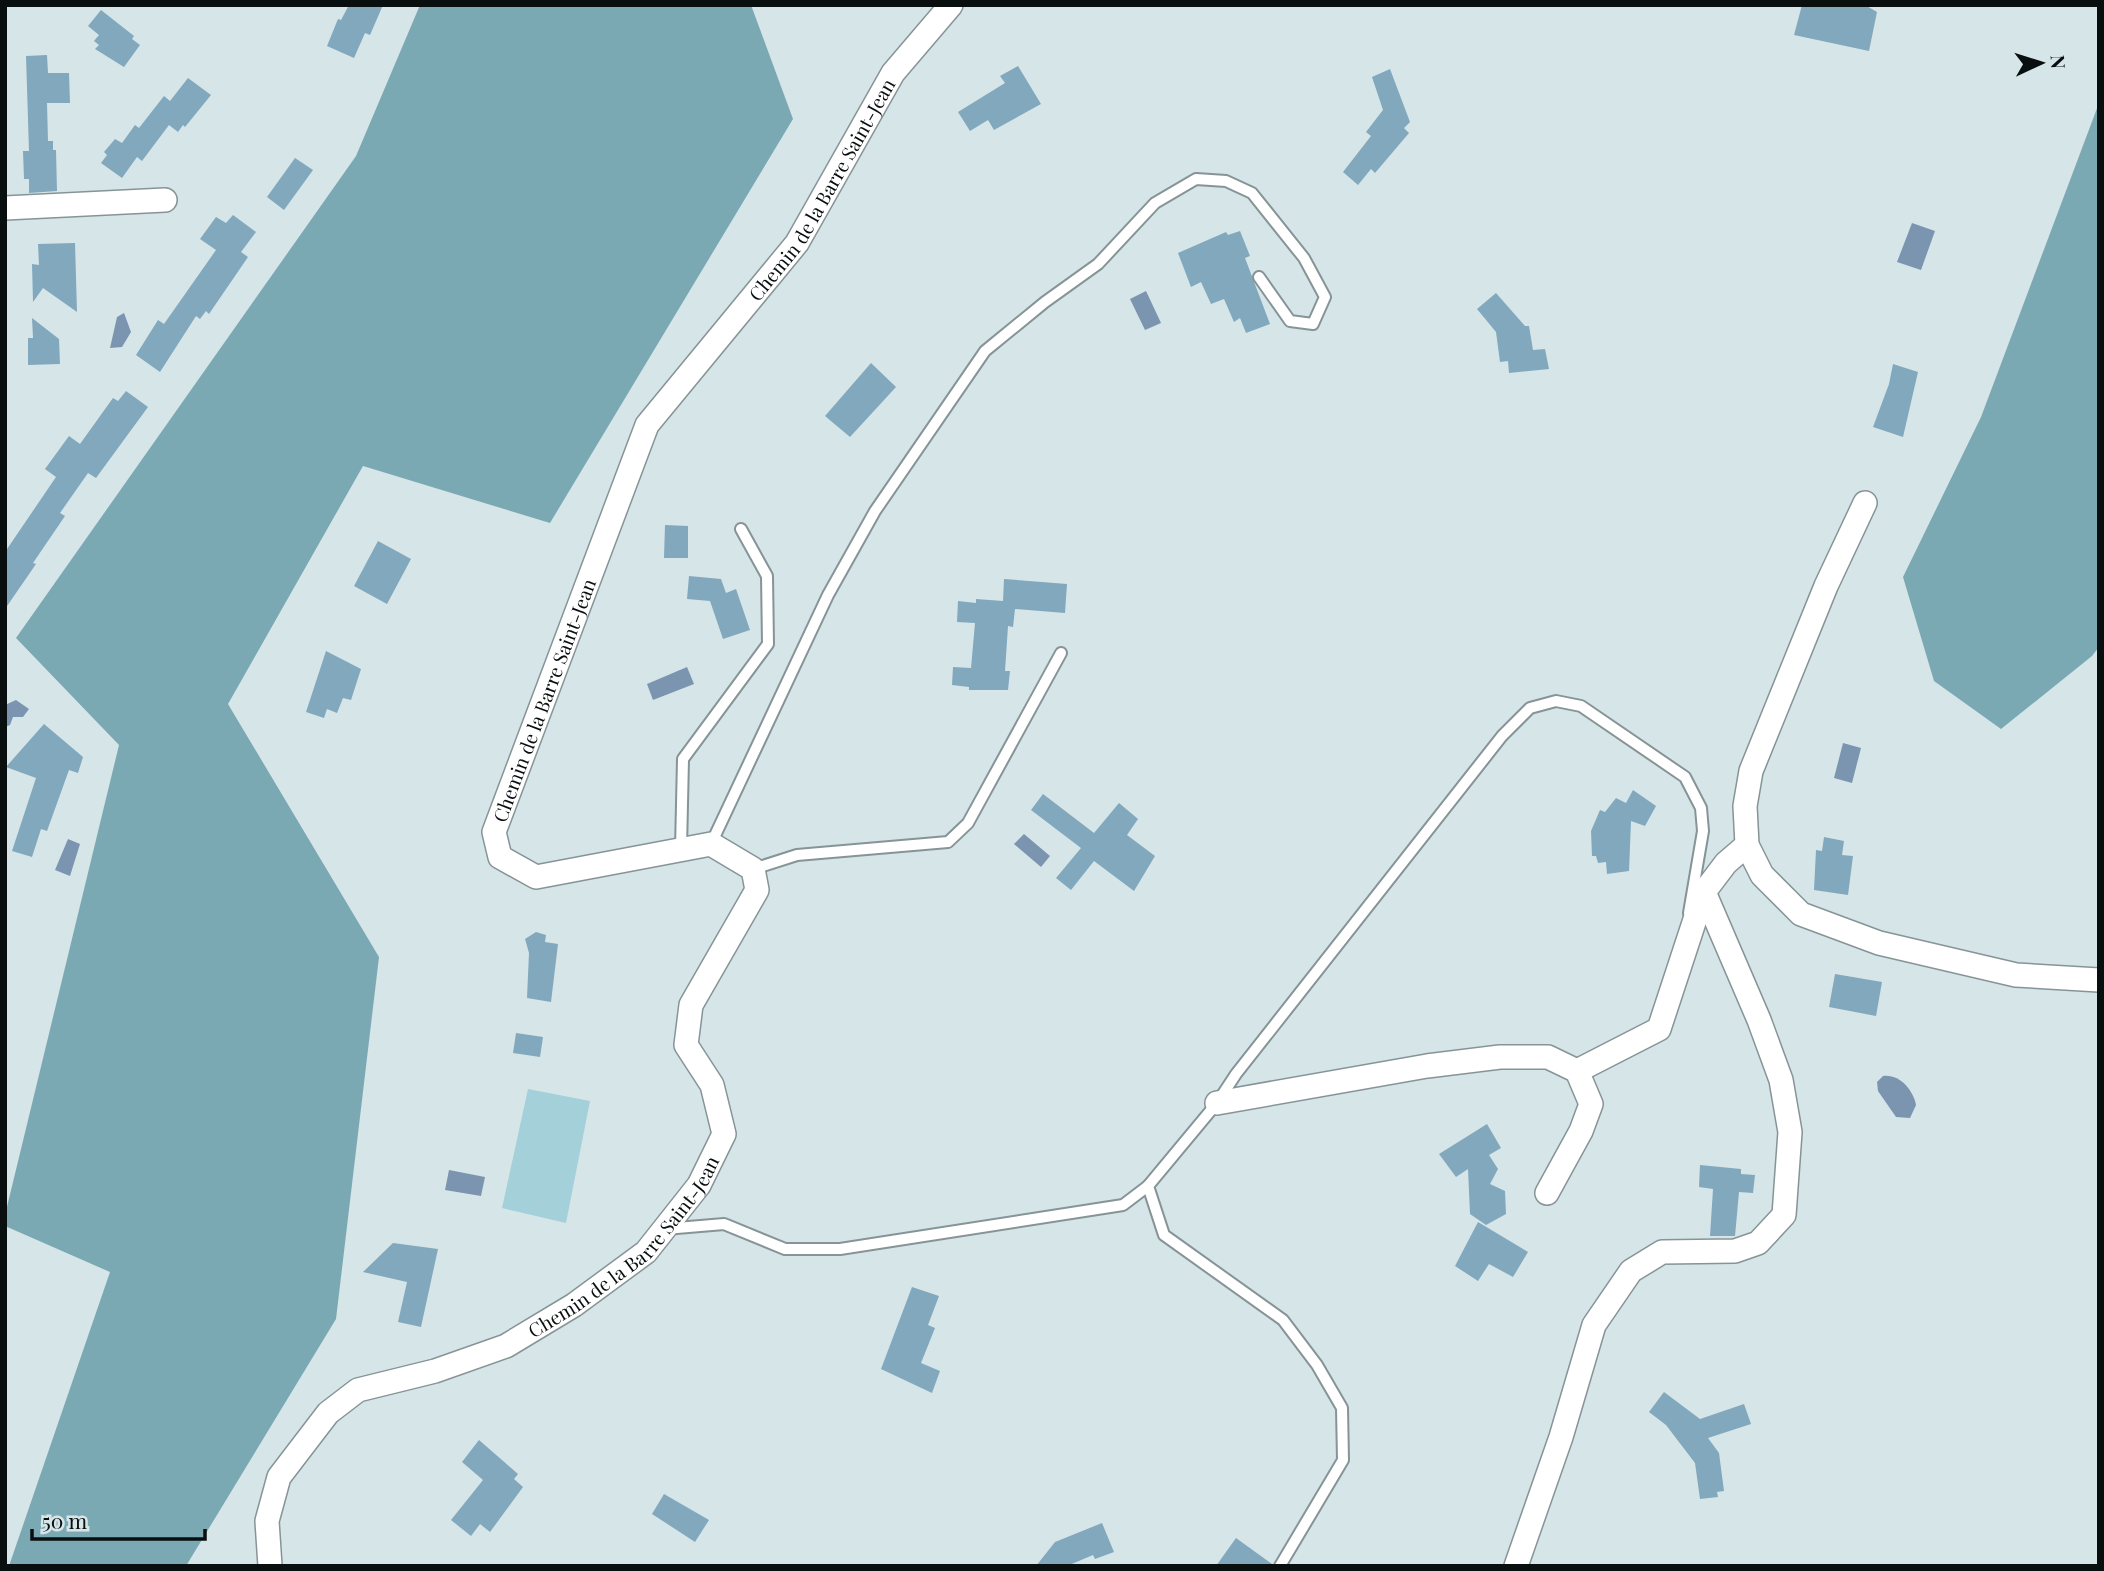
<svg xmlns="http://www.w3.org/2000/svg" width="2104" height="1571" font-family="'Playfair Display',serif">
  <style>
    .green { fill: #a4d0da }
    .forest { fill: #7ba9b3 }
    .water { fill: #7b94b0 }
    .building { fill: #82a8bd }
    .lines { fill: none; stroke-linecap: round; stroke-linejoin: round }
    .lane-casing { stroke: #869497; stroke-width: 14 }
    .street-casing { stroke: #869497; stroke-width: 26 }
    .lane { stroke: #fff; stroke-width: 10 }
    .street { stroke: #fff; stroke-width: 23 }
    .labels { text-anchor: middle; dominant-baseline: central; stroke-width: 5; stroke-linejoin: round; paint-order: stroke }
    .street-label { font-size: 19px; fill: #090e0f; stroke: #d6e5e8 }
  </style>
  <rect width="100%" height="100%" fill="#d6e5e8"/>
  <path class="green" d="M528,1089L590,1101L566,1223L502,1208Z"/>
  <g class="forest">
    <path d="M420,5H751L793,119L550,523L363,466L228,704L379,957L336,1319L186,1566H9L110,1272L5,1226V1215L119,745L16,638L356,156Z"/>
    <path d="M2099,103V647L2092,656L2001,729L1934,681L1903,577L1981,417Z"/>
  </g>
  <g class="water">
    <path d="M1912,223L1935,231L1921,270L1897,262Z"/>
    <path d="M1146,291L1161,323L1145,330L1130,299Z"/>
    <path d="M124,313L131,332L122,347L110,348L117,317Z"/>
    <path d="M687,667L694,684L653,700L647,684Z"/>
    <path d="M16,700L29,709L23,717H13L10,725L5,727V705Z"/>
    <path d="M1843,743L1861,748L1852,783L1834,778Z"/>
    <path d="M1024,834L1050,856L1041,867L1014,844Z"/>
    <path d="M68,839L80,844L70,876L55,870Z"/>
    <path d="M1883,1076C1900,1074 1913,1090 1916,1105L1910,1118L1896,1117L1878,1091L1877,1082Z"/>
    <path d="M449,1170L485,1177L481,1196L445,1190Z"/>
  </g>
  <g class="building">
    <path d="M349,5H383L370,35L365,33L354,58L327,46L338,19L341,20Z"/>
    <path d="M1802,5H1865L1877,12L1869,51L1794,35Z"/>
    <path d="M101,10L134,36L132,39L140,45L124,67L95,49L99,45L94,41L99,35L88,26Z"/>
    <path d="M47,55L48,73H69L70,103H47L48,141H53V150H56L57,191L29,193V179H24L23,151H29L26,56Z"/>
    <path d="M1018,66L1041,104L994,130L988,120L970,131L958,112L1005,83L1000,76Z"/>
    <path d="M1390,69L1410,122L1404,128L1409,133L1375,173L1371,169L1358,185L1343,172L1371,136L1366,132L1383,110L1372,77Z"/>
    <path d="M188,78L211,95L185,127L183,125L178,132L169,125L142,161L137,157L122,178L101,163L107,155L104,152L115,139L122,143L135,125L139,128L164,96L170,101Z"/>
    <path d="M295,158L313,170L284,210L267,197Z"/>
    <path d="M233,215L256,232L241,252L248,257L209,314L206,311L200,319L196,316L160,372L136,355L158,320L164,324L216,250L200,239L216,217L226,223Z"/>
    <path d="M1240,231L1250,256L1245,258L1270,324L1246,333L1240,318L1234,322L1224,299L1211,304L1201,282L1191,287L1178,253L1226,232L1228,235Z"/>
    <path d="M75,243L77,312L43,288L33,302L32,264L39,265L38,244Z"/>
    <path d="M1496,293L1525,326H1529L1533,350L1545,349L1549,369L1509,373L1508,361L1500,362L1496,332L1477,309Z"/>
    <path d="M32,318L59,339L60,364L28,365V338H33Z"/>
    <path d="M871,363L896,387L850,437L825,416Z"/>
    <path d="M1893,364L1918,372L1903,437L1873,427L1889,384Z"/>
    <path d="M126,391L148,407L96,478L88,473L60,513L65,516L33,563L36,564L5,609V552L56,477L45,469L69,436L80,444L113,398L118,401Z"/>
    <path d="M665,525L688,526V558H664Z"/>
    <path d="M378,541L411,559L387,604L354,586Z"/>
    <path d="M689,576L721,579L726,593L736,589L750,630L723,639L710,601L687,599Z"/>
    <path d="M1004,579L1067,584L1065,613L1015,609L1013,627L1008,626L1005,671H1010L1008,690H969V687L952,685L953,667L971,668L975,623L957,622L958,601L976,603V599L1003,601Z"/>
    <path d="M326,651L361,669L351,700L343,698L337,713L327,709L324,718L306,712Z"/>
    <path d="M44,724L83,757L78,773L69,770L47,831L41,829L32,857L12,851L36,778L6,767Z"/>
    <path d="M1633,790L1656,806L1645,826L1631,821L1629,871L1607,874L1606,862L1598,863L1596,856H1592L1591,831L1600,810L1605,812L1616,798L1626,803Z"/>
    <path d="M1043,794L1094,833L1119,803L1138,819L1127,835L1155,856L1134,891L1094,861L1071,890L1056,878L1081,848L1031,810Z"/>
    <path d="M1824,837L1844,841L1842,855L1853,856L1848,895L1814,890L1816,850L1822,851Z"/>
    <path d="M536,932L546,935L545,942L558,944L551,1002L527,998L529,953L525,939Z"/>
    <path d="M1835,974L1882,982L1876,1016L1829,1007Z"/>
    <path d="M516,1033L543,1037L540,1057L513,1053Z"/>
    <path d="M1487,1124L1501,1148L1489,1155L1498,1169L1490,1184L1505,1191L1506,1214L1486,1225L1470,1214L1468,1169L1456,1177L1439,1154Z"/>
    <path d="M1700,1165L1741,1169V1174L1755,1175L1753,1193L1739,1192L1735,1236H1710L1713,1189L1699,1187Z"/>
    <path d="M1478,1222L1528,1252L1513,1277L1489,1264L1478,1281L1455,1266Z"/>
    <path d="M393,1243L438,1249L421,1327L398,1322L407,1282L363,1272Z"/>
    <path d="M912,1287L939,1296L928,1325L935,1328L921,1363L940,1371L932,1393L881,1369Z"/>
    <path d="M1664,1392L1700,1419L1744,1404L1751,1424L1708,1438L1719,1453L1724,1491L1717,1492L1718,1497L1700,1499L1695,1463L1666,1425L1649,1412Z"/>
    <path d="M479,1440L518,1474L514,1479L523,1487L490,1532L480,1524L471,1536L451,1520L483,1480L462,1462Z"/>
    <path d="M664,1494L709,1520L695,1542L652,1514Z"/>
    <path d="M1102,1523L1114,1552L1095,1559L1093,1555L1067,1566H1036L1055,1542Z"/>
    <path d="M1236,1538L1272,1564V1566H1216Z"/>
  </g>
  <g class="lines">
    <defs>
      <g id="lane">
        <path d="M711,844L828,595L875,511L985,351L1045,302L1098,264L1155,203L1196,179L1226,181L1252,193L1304,258L1325,297L1313,324L1290,321L1259,277"/>
        <path d="M681,849L683,759L768,644L767,576L741,529"/>
        <path d="M753,869L797,855L948,842L968,823L1061,653"/>
        <path d="M665,1229L724,1224L785,1249H840L1123,1205L1148,1186"/>
        <path d="M1280,1566L1343,1460L1342,1408L1317,1365L1283,1320L1164,1235L1148,1186L1217,1103L1236,1074L1502,736L1530,708L1556,701L1581,706L1685,777L1701,808L1703,831L1689,913"/>
      </g>
      <g id="street">
        <path d="M5,208L165,200"/>
        <path d="M1865,503L1826,586L1751,771L1745,806L1747,845L1762,875L1801,914L1879,943L2016,975L2099,980"/>
        <path d="M1577,1071L1659,1029L1704,892L1726,863L1747,845"/>
        <path d="M1217,1103L1427,1066L1500,1057H1548L1577,1071L1591,1104L1581,1131L1547,1193"/>
        <path id="s1" d="M270,1566L267,1521L279,1477L328,1413L358,1390L435,1371L506,1346L574,1305L646,1252L699,1185L724,1134L712,1085L686,1045L691,1005L757,890L753,869L711,844L536,877L500,857L494,832L647,425L797,243L893,73L951,5"/>
        <path d="M1516,1566L1561,1437L1594,1325L1631,1271L1662,1252L1735,1251L1758,1243L1784,1215L1790,1132L1781,1080L1759,1020L1704,892"/>
      </g>
    </defs>
    <use href="#lane" class="lane-casing"/>
    <use href="#street" class="street-casing"/>
    <use href="#lane" class="lane"/>
    <use href="#street" class="street"/>
  </g>
  <g class="labels">
    <g class="street-label">
      <text stroke="none"><textPath href="#s1" startOffset="1990">Chemin de la Barre Saint-Jean</textPath></text>
      <text stroke="none"><textPath href="#s1" startOffset="1402">Chemin de la Barre Saint-Jean</textPath></text>
      <text stroke="none"><textPath href="#s1" startOffset="520">Chemin de la Barre Saint-Jean</textPath></text>
    </g>
  </g>
  <rect width="2104" height="1571" fill="none" stroke="#090e0f" stroke-width="14"/>
  <g transform="translate(2041 63) rotate(86)" stroke="#d6e5e8" stroke-width="5" paint-order="stroke">
  <path d="M0-5L12 26L0 18L-12 26Z" fill="#090e0f"/>
  <text y="-10" font-size="19" font-weight="bold" text-anchor="middle" fill="#090e0f">N</text>
  </g>
  <path d="M32 1529v10h173v-10" fill="none" stroke="#090e0f" stroke-width="3.5"/>
  <text x="42" y="1529" font-size="21" fill="#090e0f" stroke="#d6e5e8" stroke-width="5" paint-order="stroke">50 m</text>
</svg>
